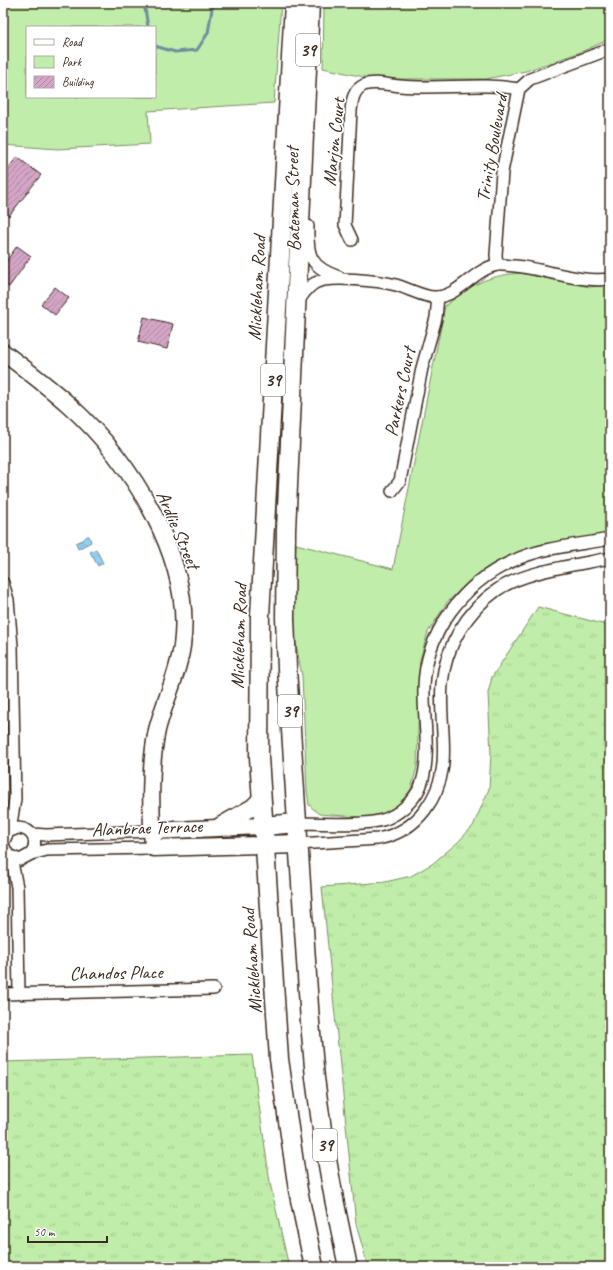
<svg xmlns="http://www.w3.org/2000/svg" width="613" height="1270" font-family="Caveat,sans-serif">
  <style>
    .grass { fill: url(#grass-tufts); stroke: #7e8c64 }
    .park { fill: #c0edaa; stroke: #7e8c64; fill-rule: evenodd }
    .water { fill: url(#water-waves); stroke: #6f8e9e }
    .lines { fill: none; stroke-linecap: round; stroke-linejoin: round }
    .stream { stroke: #6f8e9e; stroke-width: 3 }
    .building { fill: url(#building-hatch); stroke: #3b2a1e }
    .street-casing { stroke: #3b2a1e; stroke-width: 14 }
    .secondary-casing { stroke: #3b2a1e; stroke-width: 19 }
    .primary-casing { stroke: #3b2a1e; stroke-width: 21 }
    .street { stroke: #fff; stroke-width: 11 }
    .secondary { stroke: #fff; stroke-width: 16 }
    .primary { stroke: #fff; stroke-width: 18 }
    .labels { text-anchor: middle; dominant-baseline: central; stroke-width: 3.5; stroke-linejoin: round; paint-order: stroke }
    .shield { fill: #fff; stroke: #766a62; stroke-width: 1 }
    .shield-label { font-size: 18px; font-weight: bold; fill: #3b2a1e }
    .street-label { font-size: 19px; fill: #3b2a1e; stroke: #fff }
  </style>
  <defs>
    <pattern id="grass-tufts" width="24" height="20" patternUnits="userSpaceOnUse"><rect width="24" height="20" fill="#c0edaa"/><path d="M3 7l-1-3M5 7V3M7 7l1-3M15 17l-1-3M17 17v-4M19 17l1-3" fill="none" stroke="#a6cb92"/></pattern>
    <pattern id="water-waves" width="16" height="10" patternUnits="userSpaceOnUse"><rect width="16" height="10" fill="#92d1f3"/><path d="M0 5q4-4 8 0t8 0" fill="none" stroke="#7fb4d0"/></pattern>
    <pattern id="building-hatch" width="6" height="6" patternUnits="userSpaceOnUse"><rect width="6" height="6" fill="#d4a5c6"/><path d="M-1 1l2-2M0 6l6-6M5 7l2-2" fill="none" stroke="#ad87a0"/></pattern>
  </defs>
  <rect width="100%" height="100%" fill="#fff"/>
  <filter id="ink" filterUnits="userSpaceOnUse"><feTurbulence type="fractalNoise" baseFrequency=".025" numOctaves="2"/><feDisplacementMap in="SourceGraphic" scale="8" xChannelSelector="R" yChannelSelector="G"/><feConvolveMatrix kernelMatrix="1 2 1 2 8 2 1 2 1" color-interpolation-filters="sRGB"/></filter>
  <g filter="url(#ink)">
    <g class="grass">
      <path d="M538,607L610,626V1267H368L356,1224L322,887L385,882L411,876L432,864L457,843L473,826L489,789L491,754L488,693L492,677Z"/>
      <path d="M252,1055L270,1183L289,1267H3V1062Z"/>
    </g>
    <g class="park">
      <path d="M3,3H281L274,103L148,111L150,144L58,149L3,145ZM27,27H155V97H27Z"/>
      <path d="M324,3H610V39L581,52L526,71L486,79H373L323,68Z"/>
      <path d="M521,273L590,287L610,285V536L502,561L475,577L448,601L428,632L420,660L417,767L411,789L400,804L385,814L370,818L319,814L309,805L307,791L302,676L292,623L296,544L393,569L445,306C474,284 484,276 521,273Z"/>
    </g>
    <g class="water">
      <path d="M87,536H89L91,542L78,549L76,543L83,540Z"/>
      <path d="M96,549L103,563L98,566L90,552Z"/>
    </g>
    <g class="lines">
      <g class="stream">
        <path d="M144,3L148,27"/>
        <path d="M155,46L175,52L197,50L208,33L213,3"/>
      </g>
    </g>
    <g class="building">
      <path d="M17,157L41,175L9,216L3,211V175Z"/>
      <path d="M17,246L31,256L9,287L3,283V266Z"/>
      <path d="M55,287L69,298L55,315L41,304Z"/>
      <path d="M144,317L173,324L167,349L138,342Z"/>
    </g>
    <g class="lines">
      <defs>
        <g id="street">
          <path d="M308,226C307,256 310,267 339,277"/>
          <path d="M352,240L345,225L351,111C352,101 353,90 364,85C374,81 389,85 400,86C440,90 480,82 519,89"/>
          <path d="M497,265L496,255L502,172L519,89L530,79L610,49"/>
          <path d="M297,303C302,296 307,287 315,283C329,275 380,281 396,285C407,288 425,298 436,297C458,297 474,269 497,265C502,264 509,266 515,266C547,269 577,283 610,279"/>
          <path d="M392,491L400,481L422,368L436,318L438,297"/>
          <path d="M3,583L8,600L12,646L15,799L10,830"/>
          <path d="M297,823C319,823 373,827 390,817C403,811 418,796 422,782C431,754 423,717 424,688C425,633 463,583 513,561C542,547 579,545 610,539"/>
          <path d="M32,834L46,835L152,831"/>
          <path d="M3,843L8,832L18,828C33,829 39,842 31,854L20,860L8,855L3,845"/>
          <path d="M298,844L378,839C398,835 413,826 425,810C456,769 438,730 442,684C445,647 467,611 497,590C524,571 577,565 610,558"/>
          <path d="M31,854L47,850L153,848"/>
          <path d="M11,857L17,887L19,993"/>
          <path d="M3,994L214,989"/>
        </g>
        <g id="secondary">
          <path d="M3,352C25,369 48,386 69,405C131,461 194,559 182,646C178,675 164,702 157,730C149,769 151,809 153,848L264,845"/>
          <path d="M220,826L253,807L262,798"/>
          <path d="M152,831L263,826"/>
        </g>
        <g id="primary">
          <path d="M294,3L260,616L259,757L279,1059L298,1190L314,1267"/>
          <path d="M310,3L286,530L285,618L287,668L310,1022L315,1078L323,1137L334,1199L348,1267"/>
          <path d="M263,826L297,823"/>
          <path d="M264,845L298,844"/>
        </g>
      </defs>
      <use href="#street" class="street-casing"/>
      <use href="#secondary" class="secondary-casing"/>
      <use href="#primary" class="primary-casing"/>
      <use href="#street" class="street"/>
      <use href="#secondary" class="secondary"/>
      <use href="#primary" class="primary"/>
    </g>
  </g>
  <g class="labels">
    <g class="shield">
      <rect x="296" y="34" width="24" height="32" rx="3"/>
      <rect x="261" y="364" width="24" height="32" rx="3"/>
      <rect x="278" y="695" width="24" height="32" rx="3"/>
      <rect x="313" y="1129" width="24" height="32" rx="3"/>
    </g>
    <g class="shield-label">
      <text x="308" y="50">39</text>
      <text x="273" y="380">39</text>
      <text x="290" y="711">39</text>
      <text x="325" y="1145">39</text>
    </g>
    <g class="street-label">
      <text transform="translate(334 142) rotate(-84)">Marjon Court</text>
      <text transform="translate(492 148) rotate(-80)">Trinity Boulevard</text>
      <text transform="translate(293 199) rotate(-91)">Bateman Street</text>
      <text transform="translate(257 288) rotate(-87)">Mickleham Road</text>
      <text transform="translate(400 392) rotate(-78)">Parkers Court</text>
      <text transform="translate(178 530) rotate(67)">Ardlie Street</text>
      <text transform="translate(239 636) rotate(-88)">Mickleham Road</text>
      <text transform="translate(147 828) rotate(-2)">Alanbrae Terrace</text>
      <text transform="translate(252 961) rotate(-94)">Mickleham Road</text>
      <text transform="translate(116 973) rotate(-1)">Chandos Place</text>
    </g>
  </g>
  <rect width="613" height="1270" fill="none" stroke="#fff" stroke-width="16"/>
  <rect x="8" y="8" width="597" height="1254" fill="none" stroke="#3b2a1e" stroke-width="1.5" filter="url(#ink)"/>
  <rect x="26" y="26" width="130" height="72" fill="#ffffff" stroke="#b1aaa5"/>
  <rect x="34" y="39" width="20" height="6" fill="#ffffff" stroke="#b1aaa5"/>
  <text x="62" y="46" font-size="12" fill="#3b2a1e">Road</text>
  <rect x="34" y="56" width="20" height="12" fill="#c0edaa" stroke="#b1aaa5"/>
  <text x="62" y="66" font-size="12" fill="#3b2a1e">Park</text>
  <rect x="34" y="76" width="20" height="12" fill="url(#building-hatch)" stroke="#b1aaa5"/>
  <text x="62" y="86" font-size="12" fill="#3b2a1e">Building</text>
  <path d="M28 1236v6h79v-6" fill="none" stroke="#3b2a1e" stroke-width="2"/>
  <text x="34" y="1236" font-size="12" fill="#3b2a1e" stroke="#ffffff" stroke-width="3" paint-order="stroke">50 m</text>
</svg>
